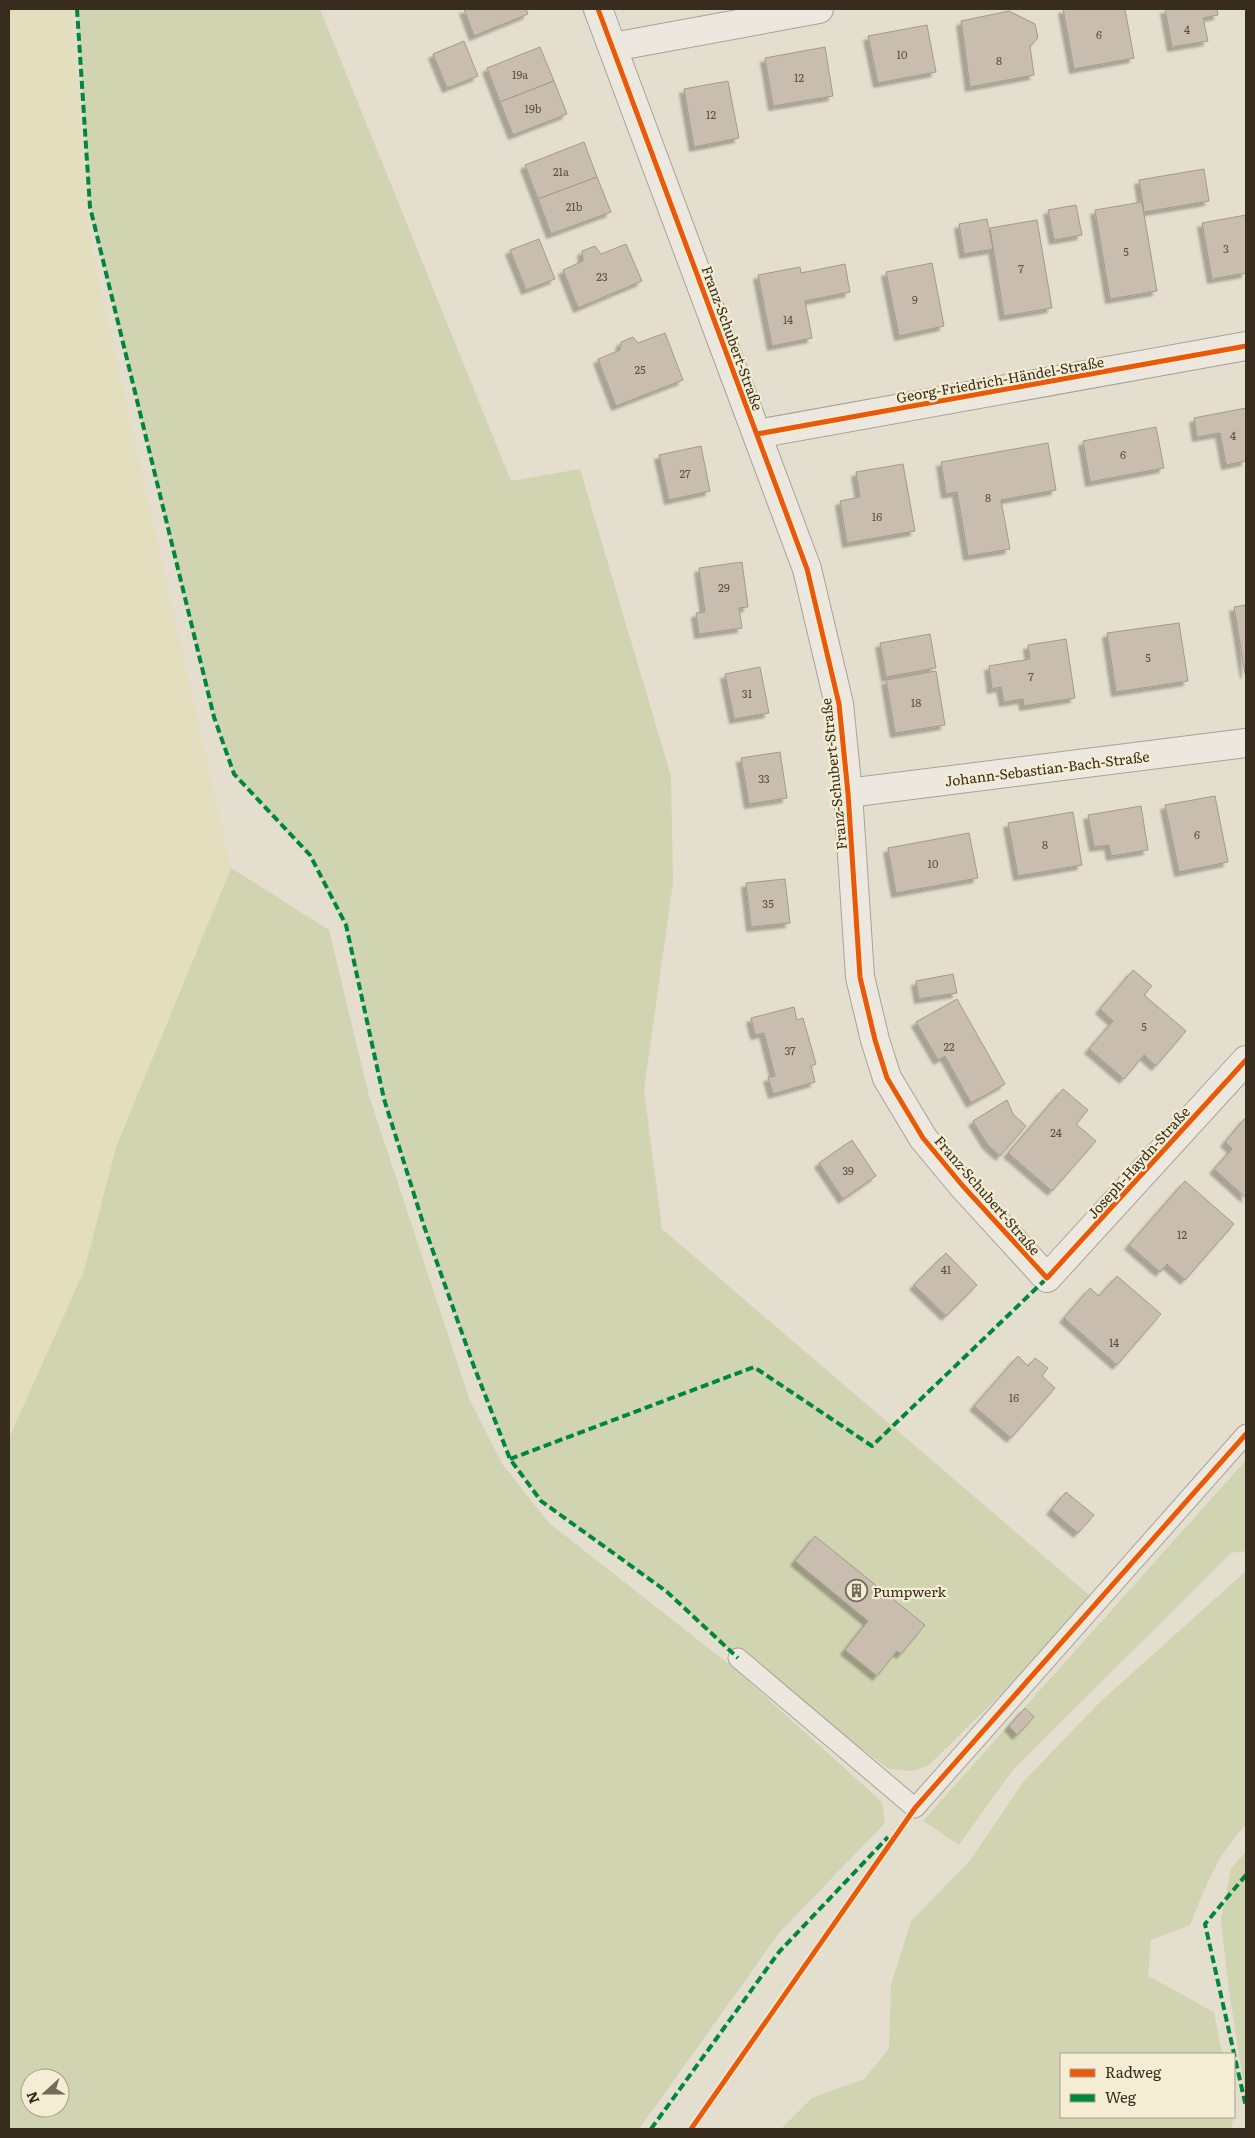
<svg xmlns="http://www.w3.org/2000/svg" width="1255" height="2138" font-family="Literata,serif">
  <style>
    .farmland { fill: #e3debe }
    .green { fill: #d1d4b0; fill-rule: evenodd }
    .building { fill: #c8bdae; stroke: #a49a8c; filter: url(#shadow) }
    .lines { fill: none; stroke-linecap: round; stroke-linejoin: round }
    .service-casing { stroke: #a8a396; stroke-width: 21 }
    .minor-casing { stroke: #a8a396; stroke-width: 30 }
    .service { stroke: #ece8df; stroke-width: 19 }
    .minor { stroke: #ece8df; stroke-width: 28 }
    .quiet { stroke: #00873e; stroke-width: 4; stroke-dasharray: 8 4; stroke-linecap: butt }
    .cycleway-casing { stroke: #f5edd3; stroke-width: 8 }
    .cycleway { stroke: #e8590c; stroke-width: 5 }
    .labels { text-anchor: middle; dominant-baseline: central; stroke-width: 4.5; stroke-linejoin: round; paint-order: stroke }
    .number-label { font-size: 11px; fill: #5b5042 }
    .street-label { font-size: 14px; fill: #372c1e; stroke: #f5edd3 }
    .poi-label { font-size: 14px; fill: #372c1e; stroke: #f5edd3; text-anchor: start }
  </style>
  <defs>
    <filter id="shadow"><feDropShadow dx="-4.5" dy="4.5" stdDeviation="1" flood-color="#0004"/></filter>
  </defs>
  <rect width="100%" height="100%" fill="#e3decd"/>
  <path class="farmland" d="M9,9H71L91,247L231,868L116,1147L84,1271L9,1438Z"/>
  <g class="green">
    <path d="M77,9H320L511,481L580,469L671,776L673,882L644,1090L662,1229L1096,1601L929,1765L912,1771L889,1769L738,1658L666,1591L541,1501L510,1459L473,1364L424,1226L384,1099L346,925L310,855L234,774L214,717L90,207Z"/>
    <path d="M231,868L329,930L369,1096L470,1401L503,1465L549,1523L735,1669L882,1802L885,1823L779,1933L639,2129H9V1438L84,1271L116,1147ZM30,2078H60V2108H30Z"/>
    <path d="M1246,1460V1551L1231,1553L1012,1771L959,1845L923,1821Z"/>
    <path d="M1246,1571V1825C1216,1856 1206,1886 1190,1925L1151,1940L1148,1976L1214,2012L1222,2054H1061V2117L1234,2116L1231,2129H781L812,2098L864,2079L889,2049L891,1985L911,1921L969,1862L1024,1781L1099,1703Z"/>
    <path d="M1246,1852V2100L1229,1990L1221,1921L1231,1868Z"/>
  </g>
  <g class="building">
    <path d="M464,9H526L528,14L474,36Z"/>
    <path d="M1063,9H1125L1134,58L1074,69Z"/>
    <path d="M1165,9H1217L1218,15L1203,18L1208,41L1172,47Z"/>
    <path d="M1009,11L1035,24L1038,38L1030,46L1034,75L970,87L961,21Z"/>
    <path d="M927,25L936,72L878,83L868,36Z"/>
    <path d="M464,41L478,76L447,88L433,54Z"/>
    <path d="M540,47L554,81L500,102L487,68Z"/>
    <path d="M825,47L833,96L773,106L765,58Z"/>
    <path d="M554,81L567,114L513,135L500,102Z"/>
    <path d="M728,81L739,138L694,147L684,89Z"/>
    <path d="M584,142L597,177L538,199L525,165Z"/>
    <path d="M1204,169L1209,201L1144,212L1139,180Z"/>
    <path d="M597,177L611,212L551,234L538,199Z"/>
    <path d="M1142,202L1157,291L1110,299L1095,210Z"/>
    <path d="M1076,205L1082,235L1054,240L1048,210Z"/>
    <path d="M1246,215V273L1212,279L1202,223Z"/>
    <path d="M987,219L993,249L964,254L959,224Z"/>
    <path d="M1037,220L1052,308L1004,316L990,228Z"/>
    <path d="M539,239L555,279L526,290L510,250Z"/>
    <path d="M626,244L642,281L578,308L563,270L583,261L582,251L595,246L601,254Z"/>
    <path d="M932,263L944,326L899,336L886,272Z"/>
    <path d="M845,264L850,292L805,301L812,338L772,346L758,275L800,267L801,273Z"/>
    <path d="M665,333L683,380L616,406L598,359L620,350L621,342L633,337L638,343Z"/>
    <path d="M1246,408V461L1226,465L1220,433L1197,437L1194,418Z"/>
    <path d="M1156,427L1164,468L1090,482L1083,441Z"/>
    <path d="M1048,443L1056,490L1001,500L1010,549L968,556L957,492L946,494L941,462Z"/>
    <path d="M701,446L710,491L669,500L659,455Z"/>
    <path d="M903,464L915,531L847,543L840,501L860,497L856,472Z"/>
    <path d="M742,562L748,607L739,608L742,628L699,634L696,613L705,612L699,568Z"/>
    <path d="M1246,605V673L1245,674L1234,607Z"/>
    <path d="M1179,623L1188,681L1116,692L1107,633Z"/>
    <path d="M930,634L936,668L886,677L880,643Z"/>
    <path d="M1066,639L1075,698L1024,706L1023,699L1004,702L1001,687L992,689L989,666L1030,659L1028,645Z"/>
    <path d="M760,667L769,713L734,719L725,674Z"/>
    <path d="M936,671L945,725L895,733L886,680Z"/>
    <path d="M780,752L787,798L749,804L741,758Z"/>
    <path d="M1215,796L1228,862L1179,872L1165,805Z"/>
    <path d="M1141,806L1148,850L1111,856L1109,845L1094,847L1088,815Z"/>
    <path d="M1073,812L1082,865L1018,876L1008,823Z"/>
    <path d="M969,833L978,878L896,893L888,848Z"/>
    <path d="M785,879L790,923L751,927L746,883Z"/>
    <path d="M1133,970L1152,986L1144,995L1186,1031L1156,1066L1144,1055L1124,1079L1089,1049L1113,1021L1100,1009Z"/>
    <path d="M953,974L957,993L919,999L916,981Z"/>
    <path d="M957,999L1005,1084L971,1103L945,1056L938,1060L916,1022Z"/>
    <path d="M794,1007L797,1020L803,1018L816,1064L811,1066L815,1082L773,1094L768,1077L775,1076L764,1033L755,1035L751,1018Z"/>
    <path d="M1063,1089L1088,1110L1076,1124L1096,1141L1052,1191L1008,1153Z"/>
    <path d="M1007,1100L1013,1114L1026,1126L1000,1156L987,1144L973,1121Z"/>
    <path d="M1246,1117V1198L1214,1169L1232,1149L1225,1142Z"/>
    <path d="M852,1140L876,1176L843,1199L819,1163Z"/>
    <path d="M1185,1181L1234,1224L1185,1280L1167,1264L1160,1272L1129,1245Z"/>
    <path d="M946,1253L977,1285L946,1316L914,1285Z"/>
    <path d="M1117,1276L1161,1314L1117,1365L1064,1318L1090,1288L1099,1296Z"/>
    <path d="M1018,1356L1028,1366L1035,1358L1048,1368L1042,1376L1055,1388L1011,1438L974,1406Z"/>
    <path d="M1066,1492L1094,1515L1078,1533L1051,1510Z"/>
    <path d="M815,1536L925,1625L901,1654L897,1651L877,1676L845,1650L868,1621L795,1561Z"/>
    <path d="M1025,1708L1034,1717L1017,1735L1009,1726Z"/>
  </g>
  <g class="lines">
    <defs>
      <path id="service" d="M738,1658L915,1808L1246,1434"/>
      <g id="minor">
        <path d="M598,9L807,569L839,704L848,793L860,977L875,1040L887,1078L923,1138L962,1185L1047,1278L1246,1060"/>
        <path d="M613,47L819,9"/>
        <path d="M757,434L1246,346"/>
        <path d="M848,793L1246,743"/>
      </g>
    </defs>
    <use href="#service" class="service-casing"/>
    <use href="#minor" class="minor-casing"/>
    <use href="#service" class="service"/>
    <use href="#minor" class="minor"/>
    <g class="quiet">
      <path d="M77,9L90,207L214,717L234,774L310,855L346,925L384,1099L424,1226L473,1364L510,1459L541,1501L666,1591L738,1658"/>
      <path d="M510,1459L754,1367L872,1446L1047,1278"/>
      <path d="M1246,1875L1205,1924L1246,2107"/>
      <path d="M651,2129L779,1952L888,1837"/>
    </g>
    <defs>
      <g id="cycleway">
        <path d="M598,9L807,569L839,704L848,793L860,977L875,1040L887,1078L923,1138L962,1185L1047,1278L1246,1060"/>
        <path d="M757,434L1246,346"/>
        <path d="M691,2129L915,1808L1246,1434"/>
      </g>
    </defs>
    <use href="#cycleway" class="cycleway-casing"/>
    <use href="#cycleway" class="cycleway"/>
  </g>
  <defs>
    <symbol id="building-ring" viewBox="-11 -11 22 22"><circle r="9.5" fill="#f5edd3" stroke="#736a5b" stroke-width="1.5"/><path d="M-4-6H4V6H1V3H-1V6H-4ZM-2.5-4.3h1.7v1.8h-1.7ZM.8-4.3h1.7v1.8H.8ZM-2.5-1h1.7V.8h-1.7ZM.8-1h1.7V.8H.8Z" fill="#736a5b"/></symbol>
  </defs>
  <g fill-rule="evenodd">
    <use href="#building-ring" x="844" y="1578" width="25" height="25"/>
  </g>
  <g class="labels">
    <g class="number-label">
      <text x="1187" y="29">4</text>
      <text x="1099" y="34">6</text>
      <text x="902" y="54">10</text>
      <text x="999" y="60">8</text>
      <text x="520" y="74">19a</text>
      <text x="799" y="77">12</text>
      <text x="533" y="108">19b</text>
      <text x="711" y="114">12</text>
      <text x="561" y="171">21a</text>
      <text x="574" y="206">21b</text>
      <text x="1226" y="248">3</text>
      <text x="1126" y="251">5</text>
      <text x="1021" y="268">7</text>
      <text x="602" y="276">23</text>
      <text x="915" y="299">9</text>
      <text x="788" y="319">14</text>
      <text x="640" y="369">25</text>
      <text x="1233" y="435">4</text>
      <text x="1123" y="454">6</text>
      <text x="685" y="473">27</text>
      <text x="988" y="497">8</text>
      <text x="877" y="516">16</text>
      <text x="724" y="587">29</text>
      <text x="1148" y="657">5</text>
      <text x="1031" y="676">7</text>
      <text x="747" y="693">31</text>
      <text x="916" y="702">18</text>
      <text x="764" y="778">33</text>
      <text x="1197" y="834">6</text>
      <text x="1045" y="844">8</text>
      <text x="933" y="863">10</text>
      <text x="768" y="903">35</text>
      <text x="1144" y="1026">5</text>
      <text x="949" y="1046">22</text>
      <text x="790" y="1050">37</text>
      <text x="1056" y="1132">24</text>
      <text x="848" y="1170">39</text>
      <text x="1182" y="1234">12</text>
      <text x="946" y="1269">41</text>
      <text x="1114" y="1342">14</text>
      <text x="1014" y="1397">16</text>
    </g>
    <g class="street-label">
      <text transform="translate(733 338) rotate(70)">Franz-Schubert-Straße</text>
      <text transform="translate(1000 379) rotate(-10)">Georg-Friedrich-Händel-Straße</text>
      <text transform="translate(1047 768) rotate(-7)">Johann-Sebastian-Bach-Straße</text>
      <text transform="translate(833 774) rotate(-96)">Franz-Schubert-Straße</text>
      <text transform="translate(1138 1162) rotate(-48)">Joseph-Haydn-Straße</text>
      <text transform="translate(988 1195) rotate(49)">Franz-Schubert-Straße</text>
    </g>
    <g class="poi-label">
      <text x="873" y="1591">Pumpwerk</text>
    </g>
  </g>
  <rect width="1255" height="2138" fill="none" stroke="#372c1e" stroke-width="20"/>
  <rect x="1060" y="2053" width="175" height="65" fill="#f5edd3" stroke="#a9a08b"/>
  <rect x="1070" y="2069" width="25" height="8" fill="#e8590c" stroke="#a9a08b"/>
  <text x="1105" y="2078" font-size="15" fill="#372c1e">Radweg</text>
  <rect x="1070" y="2094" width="25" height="8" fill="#00873e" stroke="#a9a08b"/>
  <text x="1105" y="2103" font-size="15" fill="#372c1e">Weg</text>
  <g transform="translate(45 2093) rotate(249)"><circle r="24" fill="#f5edd3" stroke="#a9a08b"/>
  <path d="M0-4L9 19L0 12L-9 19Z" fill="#736a5b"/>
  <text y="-8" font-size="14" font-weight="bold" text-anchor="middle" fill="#372c1e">N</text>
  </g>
</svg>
